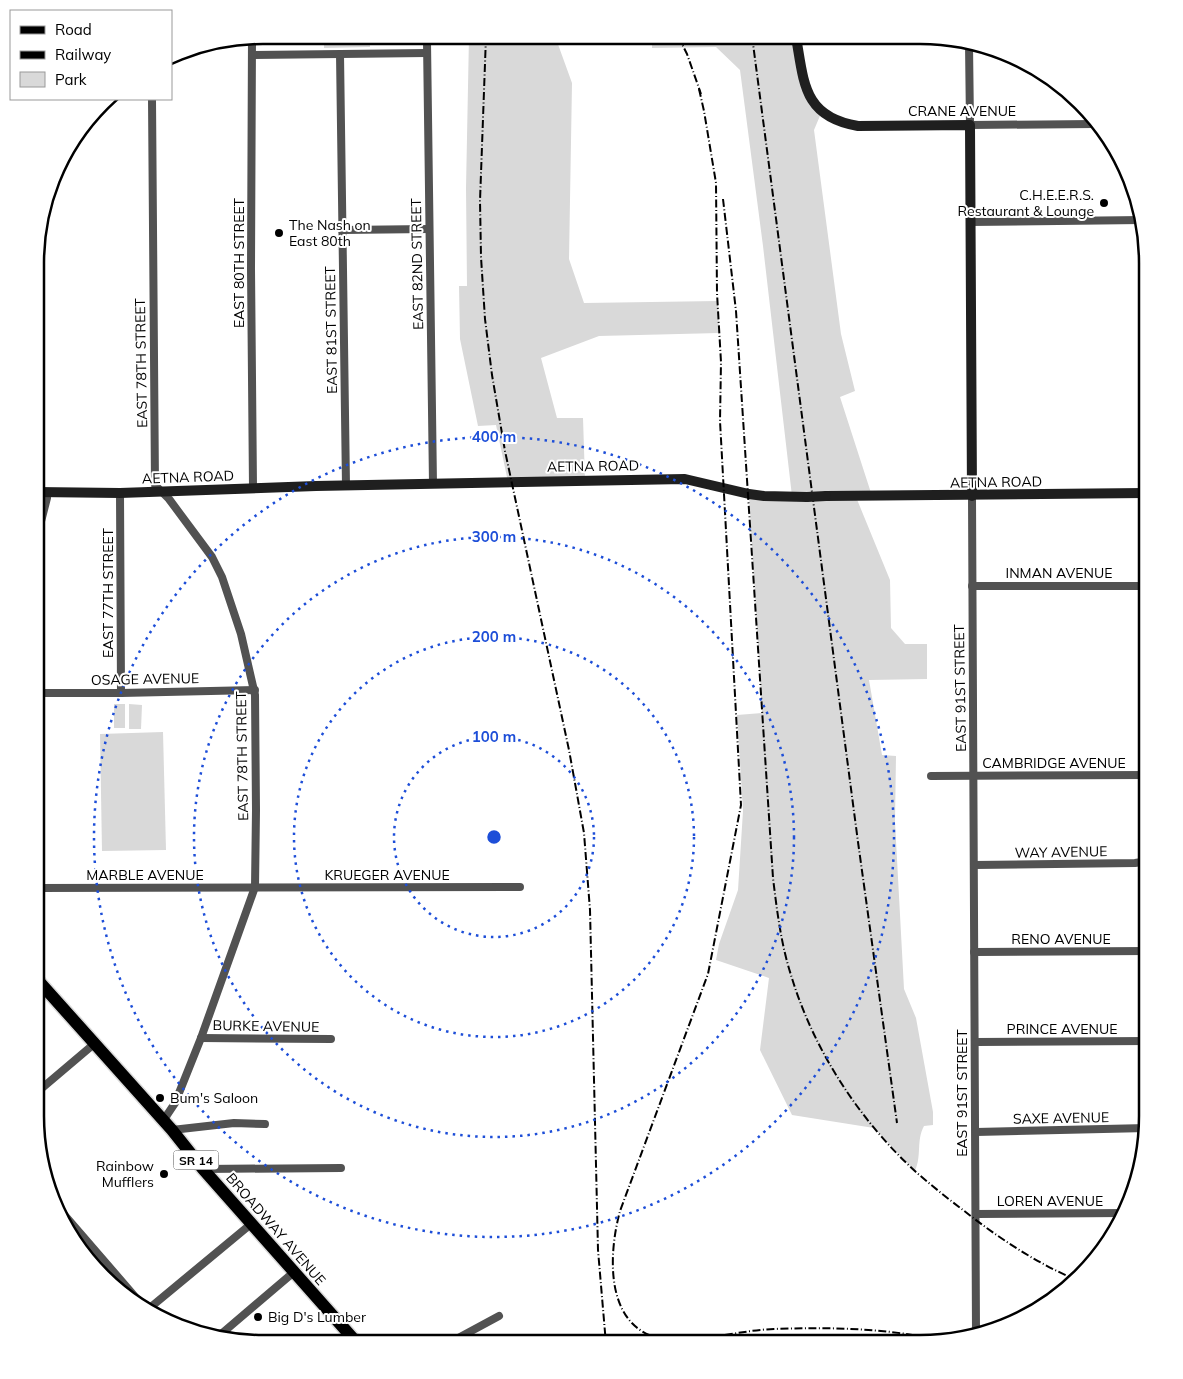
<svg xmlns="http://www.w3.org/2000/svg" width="1183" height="1379" font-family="Mulish,sans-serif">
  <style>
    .green { fill: #d9d9d9 }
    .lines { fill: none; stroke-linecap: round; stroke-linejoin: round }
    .primary-casing { stroke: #dbdbdb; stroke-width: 15 }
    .street { stroke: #525252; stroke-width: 8 }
    .secondary { stroke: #1f1f1f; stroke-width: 10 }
    .primary { stroke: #000; stroke-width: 12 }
    .rail { stroke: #000; stroke-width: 2; stroke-dasharray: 8 2.5 1 2.5; stroke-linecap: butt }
    .secondary-bridge { stroke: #1f1f1f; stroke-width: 10 }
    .ring { fill: none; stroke: #1d4ed8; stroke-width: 2.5; stroke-dasharray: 2.5 5 }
    .poi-dot { fill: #000; stroke: #fff; stroke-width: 2 }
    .labels { text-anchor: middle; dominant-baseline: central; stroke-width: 4; stroke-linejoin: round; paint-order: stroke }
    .shield { fill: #fff; stroke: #4c4c4c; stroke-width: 1 }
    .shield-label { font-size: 12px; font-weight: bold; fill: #000 }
    .street-label { font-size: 14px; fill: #000; stroke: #fff }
    .poi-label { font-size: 14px; fill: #000; stroke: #fff; text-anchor: start }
    .rim { fill: none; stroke: #000; stroke-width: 2.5 }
    .centre { fill: #1d4ed8; stroke: #fff; stroke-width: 2.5 }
    .ring-label { font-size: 15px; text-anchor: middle; font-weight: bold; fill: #1d4ed8; stroke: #fff; stroke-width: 4; stroke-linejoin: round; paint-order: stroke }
  </style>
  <rect width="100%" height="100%" fill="#fff"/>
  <g class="green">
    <path d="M324,35H370V47L324,48Z"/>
    <path d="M469,36H555L572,83L569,259L584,303L718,301L719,333L599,336L541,358L557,418H583L585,480L508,482L496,425L478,426L460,339L459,286H467L466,188Z"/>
    <path d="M652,36L796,37L805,89L822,111L814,130L841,334L855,391L840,397L872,496L856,497L890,580L891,628L905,644H927V679L869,680L882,755L896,756L895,822L904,989L916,1018L933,1112V1125L924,1126C916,1141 922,1155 915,1171L874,1128L792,1115L760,1050L769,978L716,960L719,944L738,890L743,811L737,715L762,713L749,494L792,496L763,246L740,70L716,47L652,48Z"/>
    <rect x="114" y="704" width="11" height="24"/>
    <path d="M129,704L142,705L141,729H129Z"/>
    <path d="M163,732L166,850L102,851L100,734Z"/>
  </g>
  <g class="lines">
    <defs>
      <path id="primary" d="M35,977L172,1130L203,1169L357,1343"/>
    </defs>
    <use href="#primary" class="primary-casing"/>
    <g class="street">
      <path d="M252,37L251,269L253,488"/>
      <path d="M427,42L433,484"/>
      <path d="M969,44L970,125L1094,124"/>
      <path d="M340,54L346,486"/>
      <path d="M252,55L427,53"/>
      <path d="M152,99L155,485L169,499L212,557L222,577L241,634L255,695L256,810L255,887L201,1038L175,1103L163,1121"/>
      <path d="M970,222L1142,220"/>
      <path d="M342,230L429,229"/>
      <path d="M37,378L38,492"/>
      <path d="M120,493L121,693"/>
      <path d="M972,496L976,1331"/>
      <path d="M36,541L47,498V492"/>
      <path d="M972,586H1146"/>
      <path d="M36,693H121L255,690"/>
      <path d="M931,776L1147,775"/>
      <path d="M974,865L1135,863L1148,861"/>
      <path d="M36,888L520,887"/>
      <path d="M974,952L1148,951"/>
      <path d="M201,1038L331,1039"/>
      <path d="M976,1042L1148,1041"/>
      <path d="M35,1094L94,1044"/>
      <path d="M172,1130L234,1123L265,1124"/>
      <path d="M976,1132L1147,1128"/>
      <path d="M203,1169L341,1168"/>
      <path d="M55,1204L150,1314"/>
      <path d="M976,1214L1124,1213"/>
      <path d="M146,1311L251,1224"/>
      <path d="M220,1335L294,1272"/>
      <path d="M449,1343L499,1316"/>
    </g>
    <g class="secondary">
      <path d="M796,37C804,82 803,117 858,126L970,125L972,496"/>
      <path d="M1144,232L1148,964"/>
      <path d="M36,492L120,493L316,486L685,479L749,494L764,496L807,497"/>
      <path d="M826,496L1145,493"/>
    </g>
    <use href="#primary" class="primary"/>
    <g class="rail">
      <path d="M486,36L480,201L481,257L485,319L492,375L505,451L569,750L584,833L590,910L598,1250L606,1344"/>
      <path d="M678,36L687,54L701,94"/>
      <path d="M752,36L858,842L897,1123"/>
      <path d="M699,89L704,111L716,183L717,293L721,362L720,421L741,805L708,974L620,1211C607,1259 605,1337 673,1340C707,1341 741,1330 774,1329C832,1327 888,1328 944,1341"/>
      <path d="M723,199L736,311L773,878C777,911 781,944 791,975C813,1049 859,1120 916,1172C931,1185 947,1198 963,1210C996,1236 1033,1261 1072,1278"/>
    </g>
    <path class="secondary-bridge" d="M807,497L826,496"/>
  </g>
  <g class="ring">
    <circle cx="494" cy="837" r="100"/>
    <circle cx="494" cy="837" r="200"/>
    <circle cx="494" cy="837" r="300"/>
    <circle cx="494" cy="837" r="400"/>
  </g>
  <g class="poi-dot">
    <circle cx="1104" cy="203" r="5"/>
    <circle cx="279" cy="233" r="5"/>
    <circle cx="160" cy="1098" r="5"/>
    <circle cx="164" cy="1174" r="5"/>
    <circle cx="258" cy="1317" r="5"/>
  </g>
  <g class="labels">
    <rect class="shield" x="173.5" y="1150.5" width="45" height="19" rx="4"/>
    <g class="shield-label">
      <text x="196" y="1160">SR 14</text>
    </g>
    <g class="street-label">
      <text x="962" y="111">CRANE AVENUE</text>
      <text transform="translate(239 263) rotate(-90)">EAST 80TH STREET</text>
      <text transform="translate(417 264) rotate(-91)">EAST 82ND STREET</text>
      <text transform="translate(331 330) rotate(-91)">EAST 81ST STREET</text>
      <text transform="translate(141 363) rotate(-91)">EAST 78TH STREET</text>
      <text transform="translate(593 466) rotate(-1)">AETNA ROAD</text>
      <text transform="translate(188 477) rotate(-2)">AETNA ROAD</text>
      <text transform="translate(996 482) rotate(-1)">AETNA ROAD</text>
      <text x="1059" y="573">INMAN AVENUE</text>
      <text transform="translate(108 593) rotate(-90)">EAST 77TH STREET</text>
      <text transform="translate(145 679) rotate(-1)">OSAGE AVENUE</text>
      <text transform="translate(960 688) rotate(-91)">EAST 91ST STREET</text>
      <text transform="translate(242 756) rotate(-91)">EAST 78TH STREET</text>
      <text x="1054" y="763">CAMBRIDGE AVENUE</text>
      <text transform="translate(1061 852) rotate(-1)">WAY AVENUE</text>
      <text x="145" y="875">MARBLE AVENUE</text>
      <text x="387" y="875">KRUEGER AVENUE</text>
      <text x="1061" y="939">RENO AVENUE</text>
      <text transform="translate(266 1026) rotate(1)">BURKE AVENUE</text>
      <text x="1062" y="1029">PRINCE AVENUE</text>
      <text transform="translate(962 1093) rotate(-90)">EAST 91ST STREET</text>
      <text transform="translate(1061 1118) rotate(-1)">SAXE AVENUE</text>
      <text x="1050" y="1201">LOREN AVENUE</text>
      <text transform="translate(276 1229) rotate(49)">BROADWAY AVENUE</text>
    </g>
    <g class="poi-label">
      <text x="1094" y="195" text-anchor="end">C.H.E.E.R.S.<tspan x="1094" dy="16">Restaurant &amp; Lounge</tspan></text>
      <text x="289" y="225">The Nash on<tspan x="289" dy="16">East 80th</tspan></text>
      <text x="170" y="1098">Bum's Saloon</text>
      <text x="154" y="1166" text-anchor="end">Rainbow<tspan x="154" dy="16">Mufflers</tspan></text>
      <text x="268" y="1317">Big D's Lumber</text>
    </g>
  </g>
  <path d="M0 0H1183V1379H0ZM263 44H920A219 219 0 0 1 1139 263V1116A219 219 0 0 1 920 1335H263A219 219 0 0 1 44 1116V263A219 219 0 0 1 263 44Z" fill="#fff" fill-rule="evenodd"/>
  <path class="rim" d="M263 44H920A219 219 0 0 1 1139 263V1116A219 219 0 0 1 920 1335H263A219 219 0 0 1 44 1116V263A219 219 0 0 1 263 44Z"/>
  <circle cx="494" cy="837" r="8" class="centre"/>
  <g class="ring-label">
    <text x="494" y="442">400 m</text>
    <text x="494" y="542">300 m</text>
    <text x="494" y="642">200 m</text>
    <text x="494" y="742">100 m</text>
  </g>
  <rect x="10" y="10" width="162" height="90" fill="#ffffff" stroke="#999999"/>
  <rect x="20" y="26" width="25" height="8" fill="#000000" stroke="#999999"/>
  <text x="55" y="35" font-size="15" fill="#000000">Road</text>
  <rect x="20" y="51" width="25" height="8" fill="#000000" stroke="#999999"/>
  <text x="55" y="60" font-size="15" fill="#000000">Railway</text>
  <rect x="20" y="72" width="25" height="15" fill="#d9d9d9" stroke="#999999"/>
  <text x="55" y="85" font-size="15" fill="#000000">Park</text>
</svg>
